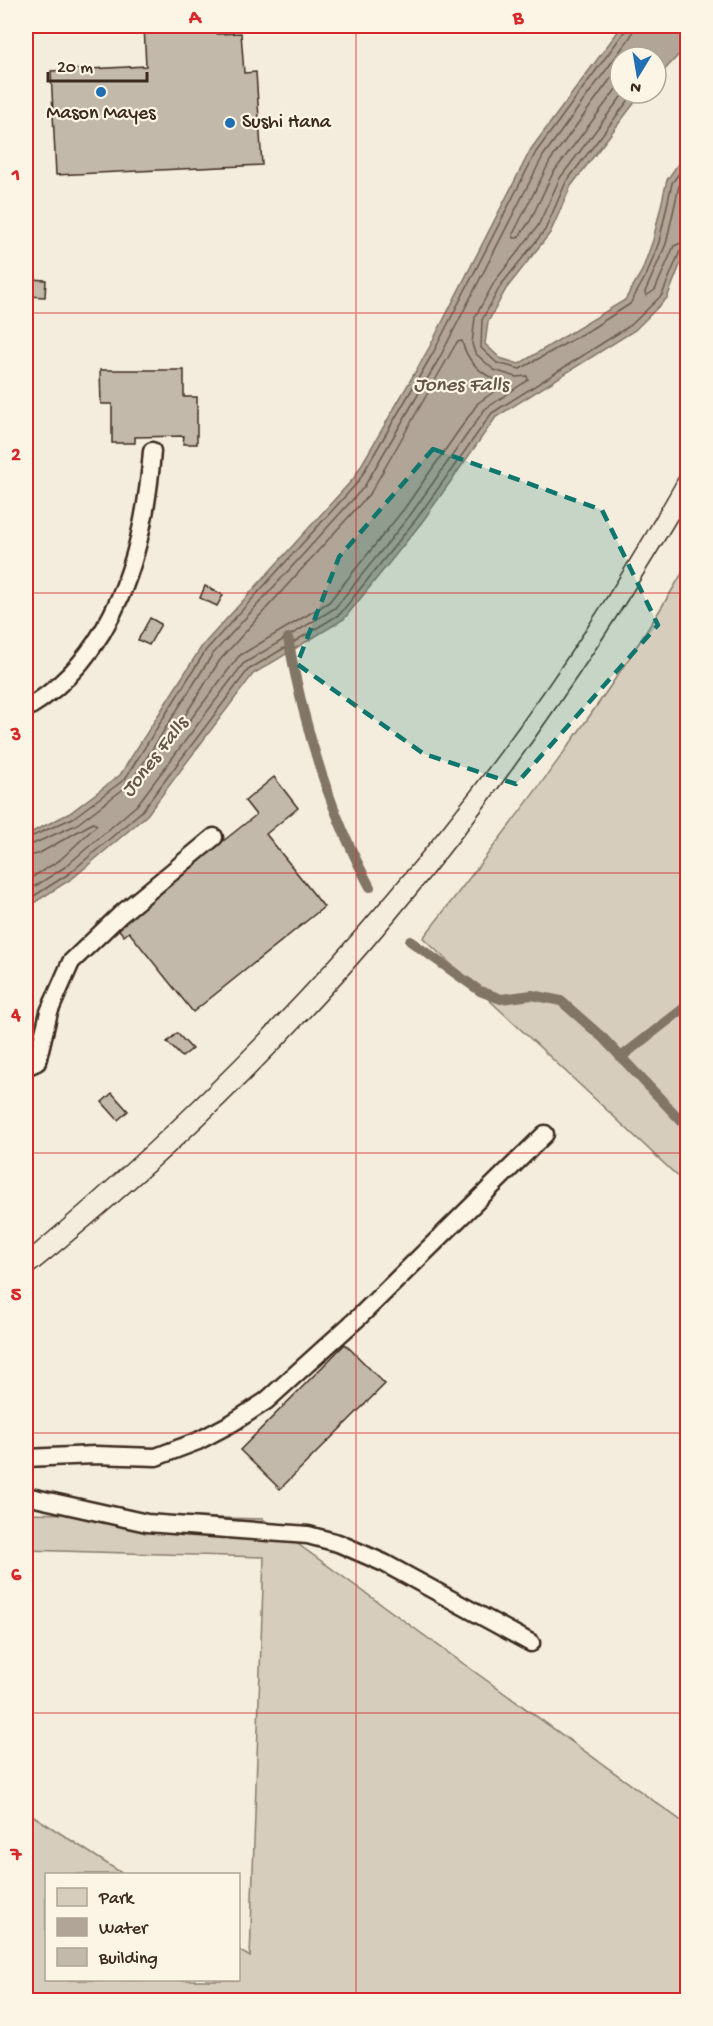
<svg xmlns="http://www.w3.org/2000/svg" width="713" height="2026" font-family="'Gochi Hand',sans-serif">
  <style>
    .green { fill: #d6cdbd; stroke: #887c6e; stroke-width: 1.5 }
    .water { fill: #b0a596; stroke: #817466; stroke-width: 1.5 }
    .lines { fill: none; stroke-linecap: round; stroke-linejoin: round }
    .shore { stroke: #6a5b4e; stroke-width: 1.5 }
    .stream { stroke: #817466; stroke-width: 10 }
    .building { fill: #c3b9aa; stroke: #3b2a1e; stroke-width: 1.5 }
    .lane-casing { stroke: #3b2a1e; stroke-width: 21 }
    .lane { stroke: #fcf5e5; stroke-width: 16 }
    .tram { stroke: #3b2a1e; stroke-width: 1.5 }
    .marked { fill: #0f766e; fill-opacity: 0.2; stroke: #0f766e; stroke-width: 4.5; stroke-dasharray: 12 8; stroke-linejoin: round }
    .grid { fill: none; stroke: #d62828; stroke-width: 1.5; stroke-opacity: 0.55 }
    .poi-dot { fill: #1f6fb2; stroke: #fcf5e5; stroke-width: 2 }
    .labels { text-anchor: middle; dominant-baseline: central; stroke-width: 4.5; stroke-linejoin: round; paint-order: stroke }
    .poi-label { font-size: 20px; fill: #3b2a1e; stroke: #fcf5e5 }
    .water-label { font-size: 21px; font-style: italic; fill: #645548; stroke: #fcf5e5 }
    .neatline { fill: none; stroke: #d62828; stroke-width: 2 }
    .grid-label { font-size: 20px; text-anchor: middle; font-weight: bold; fill: #d62828 }
  </style>
  <rect width="100%" height="100%" fill="#f4eddd"/>
  <filter id="ink" filterUnits="userSpaceOnUse"><feTurbulence type="fractalNoise" baseFrequency=".0167" numOctaves="2"/><feDisplacementMap in="SourceGraphic" scale="12" xChannelSelector="R" yChannelSelector="G"/><feConvolveMatrix kernelMatrix="1 2 1 2 8 2 1 2 1" color-interpolation-filters="sRGB"/></filter>
  <g filter="url(#ink)">
    <g class="green">
      <path d="M687,565V1185L423,938C517,817 610,697 687,565Z"/>
      <path d="M26,1513L263,1519L687,1825V2000H26V1811L123,1874H46V1980H238L239,1950L250,1957L264,1557L26,1550Z"/>
    </g>
    <path class="water" d="M622,26H687V46L656,79V57H620V93H642L571,186L550,233L506,289L488,322L485,344L500,358L519,364L625,300L642,271L653,240L667,180L687,151V247L667,298L635,330L496,417L422,522L344,619L253,674L147,815L73,878L26,908V835L70,813L120,775L202,646L354,478L428,350L531,149Z"/>
    <g class="lines">
      <g class="shore">
        <path d="M620,66L550,161L513,234L514,238H518L530,221L553,173L620,84"/>
        <path d="M634,93L566,182L545,230L501,285L482,320L481,348L497,363L520,369L588,331L630,304L647,274L659,242L672,183L688,161"/>
        <path d="M688,174L679,186L666,244L645,292L646,296L655,290L674,246L688,240"/>
        <path d="M462,341C467,362 482,375 501,382L502,386L478,403L404,509L329,602L239,656L184,728L179,729V725L220,660L371,492L457,342Z"/>
        <path d="M26,839L73,818L125,779L206,650L358,482L433,353L536,152L625,31L626,26"/>
        <path d="M26,847L76,825L130,784L212,655L364,487L440,357L543,156L631,36L634,26"/>
        <path d="M26,856L38,854L93,823L97,825L60,860L26,881"/>
        <path d="M26,892L65,867L137,805L243,664L335,608L411,514L485,409L528,380L527,376L516,377L494,370L475,353L472,344L475,317L495,281L538,226L560,178L624,93"/>
        <path d="M26,901L70,873L142,811L248,670L340,614L417,518L492,413L631,325L662,295L680,251L688,248"/>
      </g>
      <g class="stream">
        <path d="M288,638C303,723 329,811 370,887"/>
        <path d="M410,941L480,991L501,999L532,995L561,1001L603,1038L688,1128"/>
        <path d="M621,1057L688,1005"/>
      </g>
    </g>
    <g class="building">
      <path d="M144,26H216L217,34L241,33L244,73L256,72L262,165L56,175L51,71L146,66Z"/>
      <path d="M29,279L46,280L45,297L28,296Z"/>
      <path d="M100,370H184V397H197V444H183L184,436L135,437V443H112V404H101Z"/>
      <path d="M205,586L223,595L217,606L200,598Z"/>
      <path d="M150,618L161,624L149,645L138,640Z"/>
      <path d="M274,777L298,808L266,834L324,907L193,1012L129,932L124,936L116,926L256,815L245,801Z"/>
      <path d="M177,1033L192,1049L182,1057L167,1042Z"/>
      <path d="M112,1093L128,1111L118,1120L102,1102Z"/>
      <path d="M345,1344L385,1384L280,1489L240,1450Z"/>
    </g>
    <g class="lines">
      <defs>
        <g id="lane">
          <path d="M26,709C116,656 145,548 152,451"/>
          <path d="M26,1067L37,1062L49,1012L71,962L120,915L214,837"/>
          <path d="M26,1458L95,1455L156,1457L198,1441L232,1423L266,1401L360,1316L545,1134"/>
          <path d="M26,1496L147,1523L308,1535L338,1543L384,1563L531,1643"/>
        </g>
      </defs>
      <use href="#lane" class="lane-casing"/>
      <use href="#lane" class="lane"/>
      <g class="tram">
        <path d="M26,1252C291,1029 520,765 688,460"/>
        <path d="M26,1279C103,1217 179,1151 249,1080C418,911 567,706 688,501"/>
      </g>
    </g>
  </g>
  <path class="marked" d="M433,449L602,510L658,625L516,784L424,754L297,664L339,557Z"/>
  <path class="grid" d="M356,26V2000M26,313H688M26,593H688M26,873H688M26,1153H688M26,1433H688M26,1713H688"/>
  <g class="poi-dot">
    <circle cx="101" cy="92" r="6"/>
    <circle cx="230" cy="123" r="6"/>
  </g>
  <g class="labels">
    <g class="poi-label">
      <text x="101" y="114">Mason Mayes</text>
      <text x="242" y="123" text-anchor="start">Sushi Hana</text>
    </g>
    <g class="water-label">
      <text x="461" y="386">Jones Falls</text>
      <text transform="translate(156 758) rotate(-52)">Jones Falls</text>
    </g>
  </g>
  <rect width="713" height="2026" fill="none" stroke="#fcf5e5" stroke-width="66"/>
  <rect x="45" y="1873" width="195" height="108" fill="#fcf5e5" stroke="#afa495" stroke-width="1.5"/>
  <rect x="57" y="1888" width="30" height="18" fill="#d6cdbd" stroke="#afa495" stroke-width="1.5"/>
  <text x="99" y="1903" font-size="18" fill="#3b2a1e">Park</text>
  <rect x="57" y="1918" width="30" height="18" fill="#b0a596" stroke="#afa495" stroke-width="1.5"/>
  <text x="99" y="1933" font-size="18" fill="#3b2a1e">Water</text>
  <rect x="57" y="1948" width="30" height="18" fill="#c3b9aa" stroke="#afa495" stroke-width="1.5"/>
  <text x="99" y="1963" font-size="18" fill="#3b2a1e">Building</text>
  <g transform="translate(638 75) rotate(191)"><circle r="28" fill="#fcf5e5" stroke="#afa495" stroke-width="1.5"/>
  <path d="M0-4.5L10 22L0 15L-10 22Z" fill="#1f6fb2"/>
  <text y="-9" font-size="16" font-weight="bold" text-anchor="middle" fill="#3b2a1e">N</text>
  </g>
  <path d="M48 72v9h99v-9" fill="none" stroke="#3b2a1e" stroke-width="3"/>
  <text x="57" y="72" font-size="18" fill="#3b2a1e" stroke="#fcf5e5" stroke-width="4.5" paint-order="stroke">20 m</text>
  <rect x="33" y="33" width="647" height="1960" class="neatline"/>
  <g class="grid-label">
    <text x="195" y="23">A</text>
    <text x="518" y="23">B</text>
    <text x="16" y="180">1</text>
    <text x="16" y="460">2</text>
    <text x="16" y="740">3</text>
    <text x="16" y="1020">4</text>
    <text x="16" y="1300">5</text>
    <text x="16" y="1580">6</text>
    <text x="16" y="1860">7</text>
  </g>
</svg>
